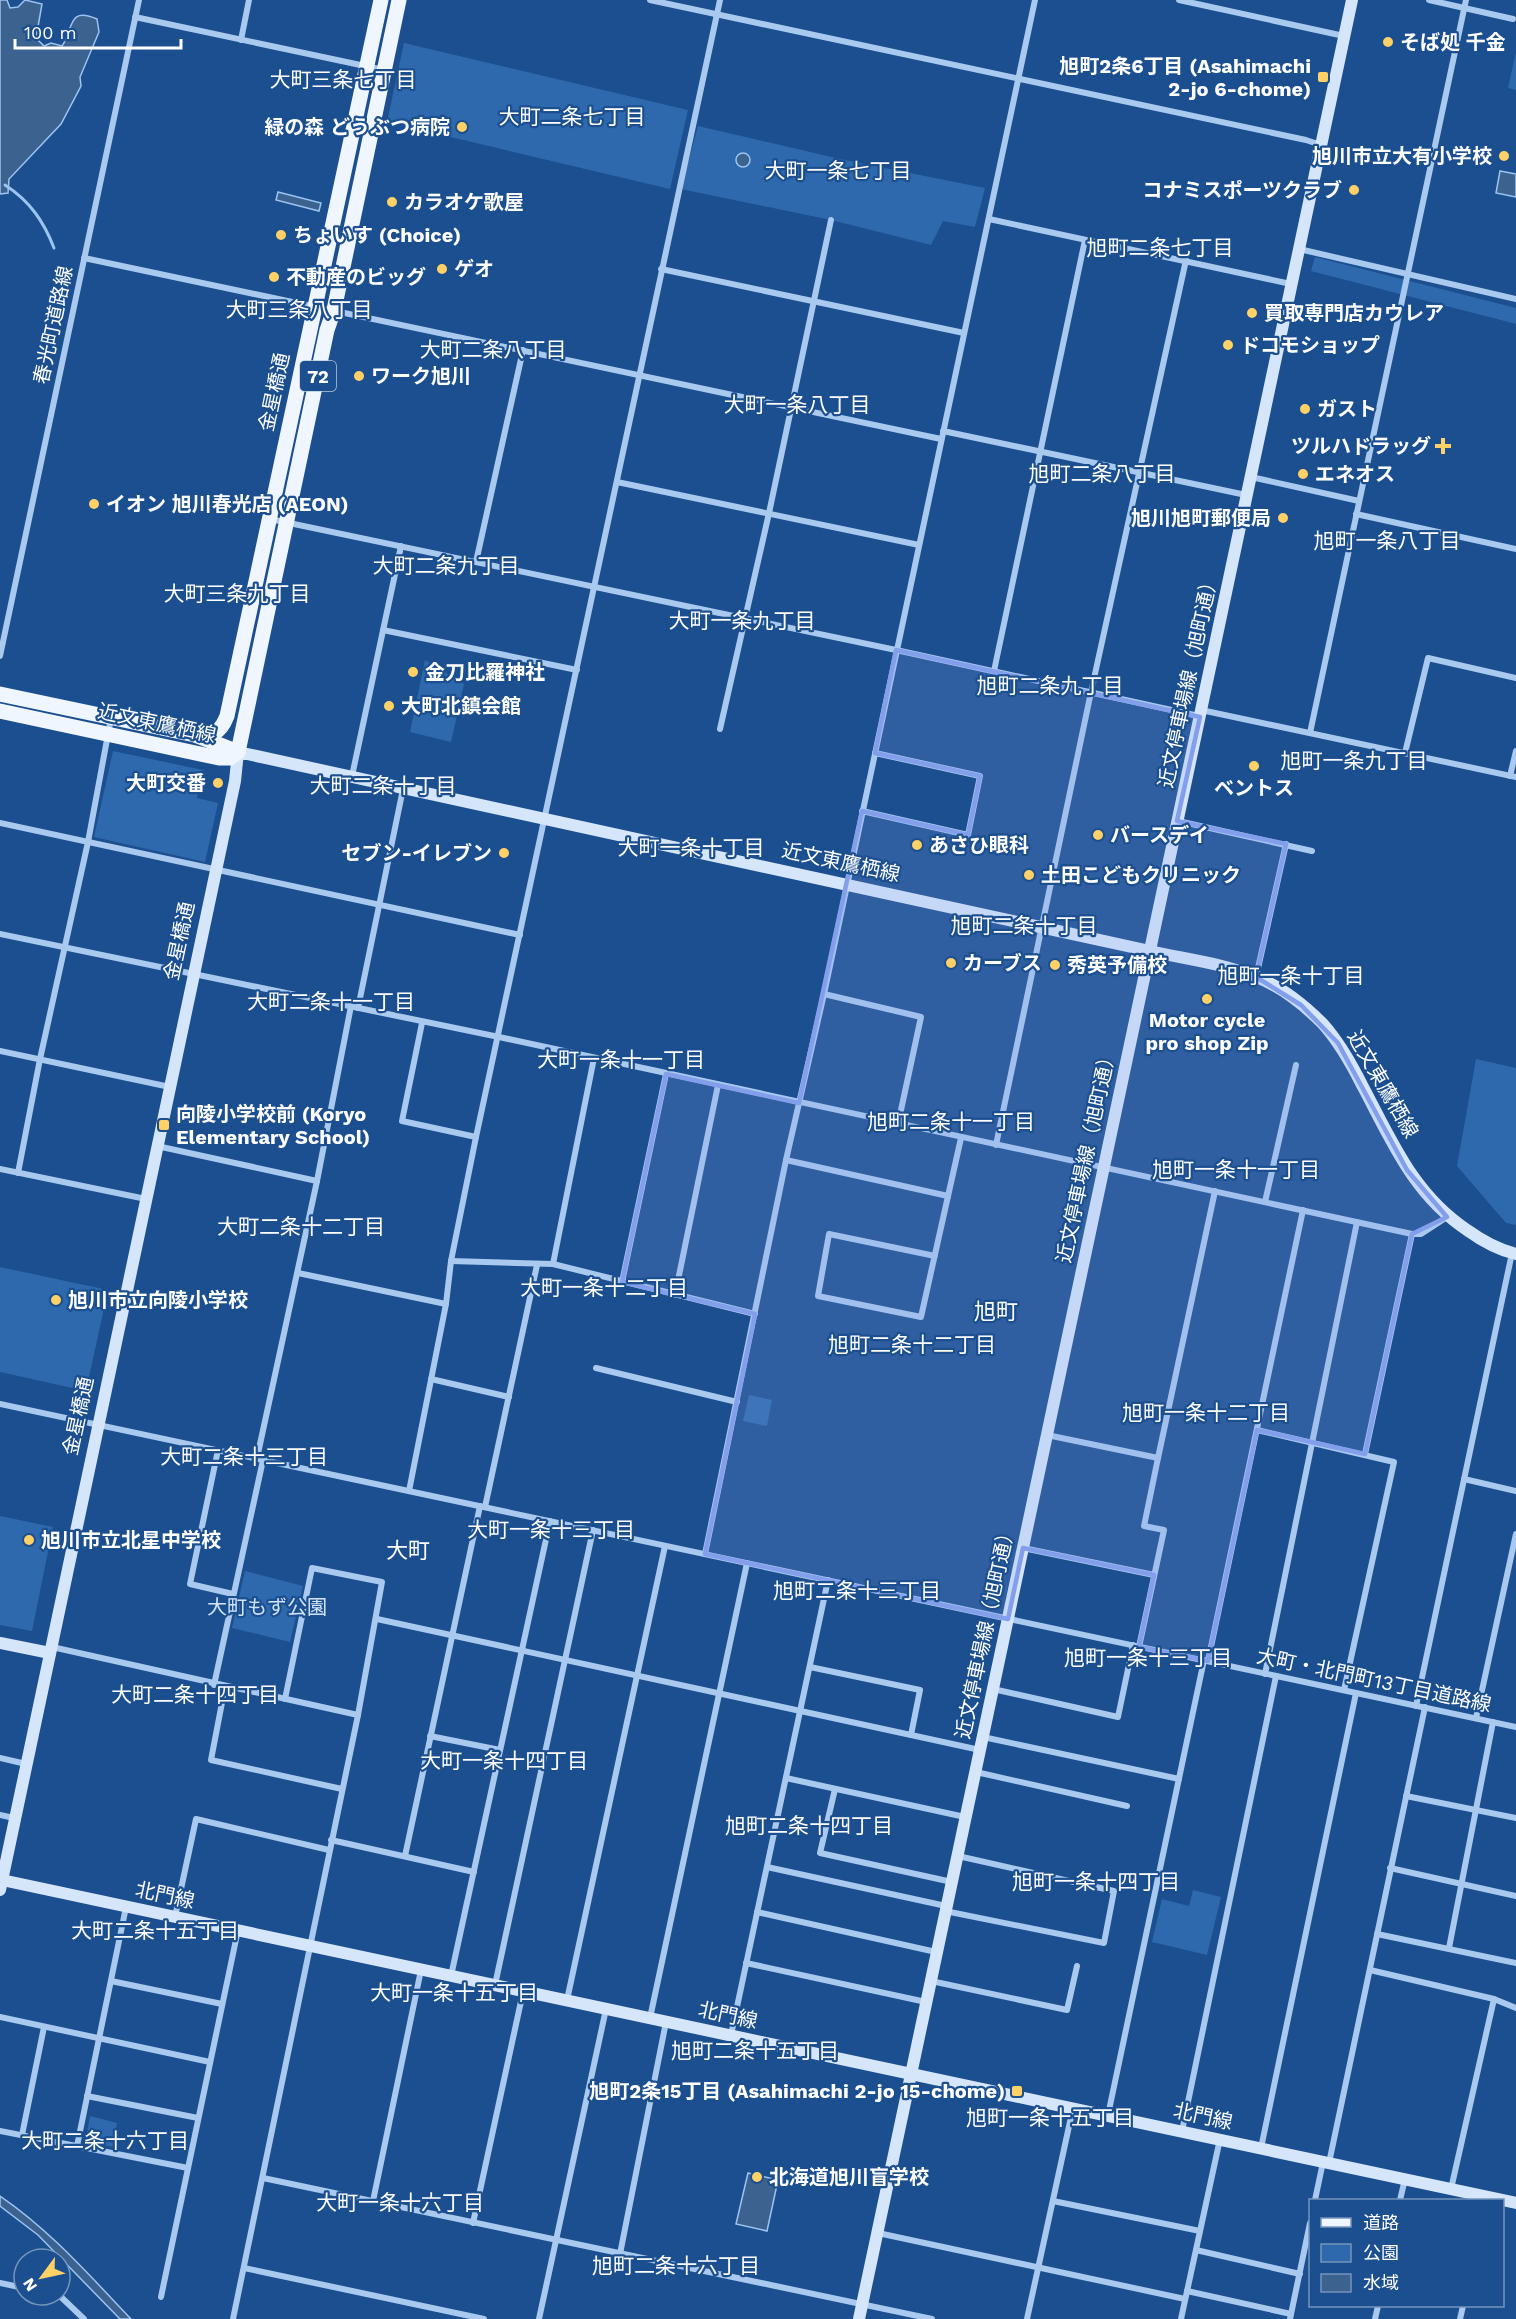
<svg xmlns="http://www.w3.org/2000/svg" width="1516" height="2319" font-family="'Work Sans','Noto Sans JP',sans-serif">
  <style>
    .green { fill: #2e69ad }
    .water { fill: #3c6290; stroke: #9cc4f0; stroke-width: 1.5 }
    .lines { fill: none; stroke-linecap: round; stroke-linejoin: round }
    .stream { stroke: #9cc4f0; stroke-width: 3 }
    .street { stroke: #a9c9ee; stroke-width: 6 }
    .secondary { stroke: #d6e6fa; stroke-width: 12 }
    .primary { stroke: #f0f6ff; stroke-width: 15 }
    .marked { fill: #839eea; fill-opacity: 0.2; stroke: #839eea; stroke-width: 4.5; stroke-linejoin: round }
    .poi-dot { fill: #ffd166; stroke: #1b4f8f; stroke-width: 2 }
    .labels { text-anchor: middle; dominant-baseline: central; stroke-width: 4.5; stroke-linejoin: round; paint-order: stroke }
    .shield { fill: #1b4f8f; stroke: #bbcadd; stroke-width: 1.5 }
    .shield-label { font-size: 18px; font-weight: bold; fill: #fff }
    .poi-label { font-size: 20px; font-weight: bold; fill: #fff; stroke: #1b4f8f; text-anchor: start }
    .street-label { font-size: 20px; fill: #fff; stroke: #1b4f8f }
    .park-label { font-size: 20px; fill: #cfe3fa; stroke: #1b4f8f }
    .neighbourhood-label { font-size: 21px; fill: #fff; stroke: #1b4f8f }
    .quarter-label { font-size: 22px; fill: #fff; stroke: #1b4f8f }
  </style>
  <rect width="100%" height="100%" fill="#1b4f8f"/>
  <g class="green">
    <path d="M404,43L688,110L670,189L387,122Z"/>
    <path d="M1516,52V90L1508,88Z"/>
    <path d="M698,126L840,159L985,188L975,227L943,221L931,245L831,220L681,189Z"/>
    <path d="M1315,257L1516,308V324L1311,271Z"/>
    <path d="M425,660L464,684L451,742L410,732Z"/>
    <path d="M113,751L203,770L197,798L218,803L205,862L94,837Z"/>
    <path d="M1476,1059L1516,1068V1225L1506,1223L1457,1166Z"/>
    <path d="M0,1267L108,1290L86,1391L0,1372Z"/>
    <path d="M749,1395L772,1400L767,1426L743,1421Z"/>
    <path d="M0,1516L53,1527L32,1631L0,1625Z"/>
    <path d="M245,1571L303,1586L290,1642L232,1628Z"/>
    <path d="M1193,1890L1221,1897L1207,1955L1152,1942L1162,1899L1189,1906Z"/>
    <path d="M90,2116L117,2123L113,2147L89,2142L86,2138Z"/>
  </g>
  <g class="water">
    <path d="M0,0H7L10,8L18,7L25,0L42,4L36,38L44,46L51,43L62,46C74,29 67,6 97,19L99,32L80,77L81,86L61,124L9,179L8,193L0,194Z"/>
    <circle cx="743" cy="160" r="7"/>
    <path d="M1500,171L1516,174V197L1496,193Z"/>
    <path d="M278,192L321,203L319,211L276,200Z"/>
    <path d="M748,2173L778,2180L767,2231L736,2224Z"/>
    <path d="M0,2196C50,2230 90,2276 131,2319H120L38,2235L0,2206Z"/>
  </g>
  <g class="lines">
    <path class="stream" d="M5,185C30,201 44,222 54,248"/>
    <g class="street">
      <path d="M650,0L1306,140L1321,145"/>
      <path d="M1179,0L1344,36"/>
      <path d="M1429,0L1513,19"/>
      <path d="M135,17L384,70"/>
      <path d="M241,40L249,0"/>
      <path d="M989,219L1291,284"/>
      <path d="M1299,249L1516,299"/>
      <path d="M84,258L941,439"/>
      <path d="M661,269L964,333"/>
      <path d="M943,431L1246,495"/>
      <path d="M1251,477L1359,501"/>
      <path d="M617,482L919,545"/>
      <path d="M1356,514L1516,549"/>
      <path d="M270,519L896,650L1199,716"/>
      <path d="M476,562L523,350"/>
      <path d="M383,630L577,670"/>
      <path d="M0,656L139,0"/>
      <path d="M994,671L1085,240"/>
      <path d="M1201,710L1516,777"/>
      <path d="M720,729L769,513L831,220"/>
      <path d="M1310,733L1466,0"/>
      <path d="M1405,753L1428,658L1516,678"/>
      <path d="M352,776L401,546"/>
      <path d="M1510,776L1516,751"/>
      <path d="M862,811L968,835L980,776L875,753"/>
      <path d="M1178,821L1312,851"/>
      <path d="M0,823L520,935"/>
      <path d="M0,934L499,1037L1412,1234H1421L1447,1217"/>
      <path d="M1256,977L1286,844"/>
      <path d="M824,994L921,1017L898,1124"/>
      <path d="M358,1008L403,789"/>
      <path d="M422,1023L402,1121L476,1137"/>
      <path d="M0,1051L170,1087"/>
      <path d="M996,1145L1091,692L1186,260"/>
      <path d="M157,1146L317,1181"/>
      <path d="M786,1160L948,1196"/>
      <path d="M0,1169L146,1199"/>
      <path d="M18,1173L40,1059L88,842L111,718"/>
      <path d="M1265,1202L1296,1065"/>
      <path d="M935,1256L829,1234L818,1296L921,1317L961,1138"/>
      <path d="M451,1261L553,1264L755,1314"/>
      <path d="M553,1264L594,1058"/>
      <path d="M298,1273L446,1304"/>
      <path d="M622,1282L666,1074"/>
      <path d="M675,1295L718,1085"/>
      <path d="M596,1368L737,1402"/>
      <path d="M431,1379L509,1397"/>
      <path d="M0,1404L1516,1727"/>
      <path d="M1257,1430L1394,1462L1344,1690"/>
      <path d="M1047,1435L1158,1458L1215,1191"/>
      <path d="M218,1450L190,1584L233,1594"/>
      <path d="M1365,1454L1412,1234"/>
      <path d="M257,1458L317,1181L351,1006"/>
      <path d="M1464,1479L1516,1491"/>
      <path d="M409,1491L446,1304L451,1261L476,1137L720,0"/>
      <path d="M485,1507L537,1265"/>
      <path d="M1023,1548L1154,1575"/>
      <path d="M705,1554L786,1160L824,994L1035,0"/>
      <path d="M377,1619L980,1750"/>
      <path d="M52,1647L358,1715"/>
      <path d="M1139,1647L1164,1530L1144,1526L1158,1458"/>
      <path d="M1208,1661L1303,1210"/>
      <path d="M810,1667L920,1690L911,1735"/>
      <path d="M1265,1674L1357,1222"/>
      <path d="M214,1685L263,1460"/>
      <path d="M225,1687L211,1760L342,1789"/>
      <path d="M993,1689L1118,1717L1133,1645"/>
      <path d="M1416,1706L1512,1253"/>
      <path d="M1476,1718L1516,1534"/>
      <path d="M430,1736L500,1750"/>
      <path d="M983,1737L1179,1779"/>
      <path d="M0,1758L26,1764"/>
      <path d="M976,1772L1127,1806"/>
      <path d="M786,1778L965,1817"/>
      <path d="M835,1789L820,1853L952,1882"/>
      <path d="M1406,1796L1516,1818"/>
      <path d="M0,1815L14,1818"/>
      <path d="M331,1840L474,1872"/>
      <path d="M405,1856L480,1506"/>
      <path d="M767,1867L946,1906"/>
      <path d="M1390,1868L1516,1896"/>
      <path d="M945,1911L1104,1943L1114,1891L958,1856"/>
      <path d="M757,1912L936,1952"/>
      <path d="M175,1917L196,1819L329,1850"/>
      <path d="M1377,1934L1516,1963"/>
      <path d="M1449,1948L1493,1722"/>
      <path d="M746,1963L926,2002"/>
      <path d="M1370,1970L1494,1999L1516,2008"/>
      <path d="M451,1976L550,1521"/>
      <path d="M111,1981L222,2004"/>
      <path d="M931,1981L1067,2010L1077,1966"/>
      <path d="M495,1985L593,1530"/>
      <path d="M567,2000L665,1546"/>
      <path d="M0,2017L210,2062"/>
      <path d="M650,2018L747,1563"/>
      <path d="M731,2035L828,1580"/>
      <path d="M87,2096L198,2118"/>
      <path d="M1108,2115L1204,1660"/>
      <path d="M0,2131L188,2168"/>
      <path d="M1182,2131L1276,1676"/>
      <path d="M22,2135L44,2027"/>
      <path d="M77,2146L126,1907"/>
      <path d="M1261,2148L1356,1693"/>
      <path d="M1329,2163L1425,1707"/>
      <path d="M263,2178L932,2319"/>
      <path d="M1451,2189L1494,1999"/>
      <path d="M1315,2200L1323,2162"/>
      <path d="M1400,2200L1405,2179"/>
      <path d="M373,2201L421,1970"/>
      <path d="M1053,2201L1200,2231"/>
      <path d="M473,2223L523,1992"/>
      <path d="M878,2233L1185,2299"/>
      <path d="M1196,2250L1300,2274"/>
      <path d="M620,2254L666,2022"/>
      <path d="M244,2268L484,2319"/>
      <path d="M0,2283L24,2288"/>
      <path d="M1187,2291L1291,2314"/>
      <path d="M53,2295L61,2297L84,2319"/>
      <path d="M161,2297L238,1930"/>
      <path d="M233,2319L358,1715L382,1582L312,1568L285,1699"/>
      <path d="M539,2319L606,2009"/>
      <path d="M1027,2319L1073,2108"/>
      <path d="M1181,2319L1220,2139"/>
      <path d="M1290,2319L1310,2223"/>
      <path d="M1375,2319L1378,2306"/>
      <path d="M1460,2319L1463,2306"/>
    </g>
    <g class="secondary">
      <path d="M0,1643L50,1653"/>
      <path d="M2,1880L1516,2203"/>
      <path d="M0,1890L235,781L238,752L1150,951C1185,959 1222,963 1256,977C1280,986 1305,1006 1323,1024C1339,1042 1351,1063 1362,1085C1392,1141 1413,1194 1467,1230C1481,1240 1499,1250 1516,1254"/>
      <path d="M859,2319L1352,0"/>
    </g>
    <g class="primary">
      <path d="M0,694L195,735L238,752"/>
      <path d="M0,711L219,758H230L238,752"/>
      <path d="M195,735C213,735 220,734 227,716L381,0"/>
      <path d="M238,752L327,330L334,310L399,0"/>
    </g>
  </g>
  <path class="marked" d="M896,650L1200,717L1177,821L1286,844L1256,977L1301,1005L1338,1043L1407,1170L1447,1217L1412,1234L1365,1454L1257,1430L1208,1661L1139,1647L1154,1575L1023,1548L1008,1619L705,1554L755,1314L622,1282L666,1074L799,1103L862,811L968,835L980,776L875,753Z"/>
  <g class="poi-dot">
    <circle cx="1388" cy="42" r="6"/>
    <rect x="1317" y="71" width="12" height="12" rx="3"/>
    <circle cx="462" cy="127" r="6"/>
    <circle cx="1504" cy="156" r="6"/>
    <circle cx="1354" cy="190" r="6"/>
    <circle cx="392" cy="202" r="6"/>
    <circle cx="281" cy="235" r="6"/>
    <circle cx="442" cy="269" r="6"/>
    <circle cx="274" cy="277" r="6"/>
    <circle cx="1252" cy="313" r="6"/>
    <circle cx="1228" cy="345" r="6"/>
    <circle cx="359" cy="376" r="6"/>
    <circle cx="1305" cy="409" r="6"/>
    <path d="M1440 437h6v6h6v6h-6v6h-6v-6h-6v-6h6z"/>
    <circle cx="1303" cy="474" r="6"/>
    <circle cx="94" cy="504" r="6"/>
    <circle cx="1283" cy="518" r="6"/>
    <circle cx="413" cy="672" r="6"/>
    <circle cx="389" cy="706" r="6"/>
    <circle cx="1254" cy="766" r="6"/>
    <circle cx="218" cy="783" r="6"/>
    <circle cx="1098" cy="835" r="6"/>
    <circle cx="917" cy="845" r="6"/>
    <circle cx="504" cy="853" r="6"/>
    <circle cx="1029" cy="875" r="6"/>
    <circle cx="951" cy="963" r="6"/>
    <circle cx="1055" cy="965" r="6"/>
    <circle cx="1207" cy="999" r="6"/>
    <rect x="158" y="1119" width="12" height="12" rx="3"/>
    <circle cx="56" cy="1300" r="6"/>
    <circle cx="29" cy="1540" r="6"/>
    <rect x="1011" y="2085" width="12" height="12" rx="3"/>
    <circle cx="757" cy="2177" r="6"/>
  </g>
  <g class="labels">
    <rect class="shield" x="300" y="361" width="36" height="30" rx="4.5"/>
    <g class="shield-label">
      <text x="318" y="376">72</text>
    </g>
    <g class="poi-label">
      <text x="1400" y="42">そば処 千金</text>
      <text x="1311" y="66" text-anchor="end">旭町2条6丁目 (Asahimachi<tspan x="1311" dy="23">2-jo 6-chome)</tspan></text>
      <text x="450" y="127" text-anchor="end">緑の森 どうぶつ病院</text>
      <text x="1492" y="156" text-anchor="end">旭川市立大有小学校</text>
      <text x="1342" y="190" text-anchor="end">コナミスポーツクラブ</text>
      <text x="404" y="202">カラオケ歌屋</text>
      <text x="293" y="235">ちょいす (Choice)</text>
      <text x="454" y="269">ゲオ</text>
      <text x="286" y="277">不動産のビッグ</text>
      <text x="1264" y="313">買取専門店カウレア</text>
      <text x="1240" y="345">ドコモショップ</text>
      <text x="371" y="376">ワーク旭川</text>
      <text x="1317" y="409">ガスト</text>
      <text x="1431" y="446" text-anchor="end">ツルハドラッグ</text>
      <text x="1315" y="474">エネオス</text>
      <text x="106" y="504">イオン 旭川春光店 (AEON)</text>
      <text x="1271" y="518" text-anchor="end">旭川旭町郵便局</text>
      <text x="425" y="672">金刀比羅神社</text>
      <text x="401" y="706">大町北鎮会館</text>
      <text x="206" y="783" text-anchor="end">大町交番</text>
      <text x="1254" y="788" text-anchor="middle">ベントス</text>
      <text x="1110" y="835">バースデイ</text>
      <text x="929" y="845">あさひ眼科</text>
      <text x="492" y="853" text-anchor="end">セブン-イレブン</text>
      <text x="1041" y="875">土田こどもクリニック</text>
      <text x="963" y="963">カーブス</text>
      <text x="1067" y="965">秀英予備校</text>
      <text x="1207" y="1020" text-anchor="middle">Motor cycle<tspan x="1207" dy="23">pro shop Zip</tspan></text>
      <text x="176" y="1114">向陵小学校前 (Koryo<tspan x="176" dy="23">Elementary School)</tspan></text>
      <text x="68" y="1300">旭川市立向陵小学校</text>
      <text x="41" y="1540">旭川市立北星中学校</text>
      <text x="1005" y="2091" text-anchor="end">旭町2条15丁目 (Asahimachi 2-jo 15-chome)</text>
      <text x="769" y="2177">北海道旭川盲学校</text>
    </g>
    <g class="street-label">
      <text transform="translate(53 325) rotate(-78)">春光町道路線</text>
      <text transform="translate(274 392) rotate(-78)">金星橋通</text>
      <text transform="translate(1188 680) rotate(-78)">近文停車場線（旭町通）</text>
      <text transform="translate(157 723) rotate(12)">近文東鷹栖線</text>
      <text transform="translate(841 862) rotate(12)">近文東鷹栖線</text>
      <text transform="translate(179 941) rotate(-78)">金星橋通</text>
      <text transform="translate(1383 1084) rotate(60)">近文東鷹栖線</text>
      <text transform="translate(1086 1155) rotate(-78)">近文停車場線（旭町通）</text>
      <text transform="translate(78 1416) rotate(-78)">金星橋通</text>
      <text transform="translate(985 1631) rotate(-78)">近文停車場線（旭町通）</text>
      <text transform="translate(1374 1680) rotate(12)">大町・北門町13丁目道路線</text>
      <text transform="translate(165 1895) rotate(12)">北門線</text>
      <text transform="translate(728 2015) rotate(12)">北門線</text>
      <text transform="translate(1203 2116) rotate(12)">北門線</text>
    </g>
    <g class="park-label">
      <text x="267" y="1607">大町もず公園</text>
    </g>
    <g class="neighbourhood-label">
      <text x="343" y="79">大町三条七丁目</text>
      <text x="572" y="116">大町二条七丁目</text>
      <text x="838" y="170">大町一条七丁目</text>
      <text x="1160" y="247">旭町二条七丁目</text>
      <text x="299" y="309">大町三条八丁目</text>
      <text x="493" y="349">大町二条八丁目</text>
      <text x="797" y="404">大町一条八丁目</text>
      <text x="1102" y="473">旭町二条八丁目</text>
      <text x="1387" y="540">旭町一条八丁目</text>
      <text x="446" y="565">大町二条九丁目</text>
      <text x="237" y="593">大町三条九丁目</text>
      <text x="742" y="620">大町一条九丁目</text>
      <text x="1050" y="685">旭町二条九丁目</text>
      <text x="1354" y="760">旭町一条九丁目</text>
      <text x="383" y="785">大町二条十丁目</text>
      <text x="691" y="847">大町一条十丁目</text>
      <text x="1024" y="925">旭町二条十丁目</text>
      <text x="1291" y="975">旭町一条十丁目</text>
      <text x="331" y="1001">大町二条十一丁目</text>
      <text x="621" y="1059">大町一条十一丁目</text>
      <text x="951" y="1121">旭町二条十一丁目</text>
      <text x="1236" y="1169">旭町一条十一丁目</text>
      <text x="301" y="1226">大町二条十二丁目</text>
      <text x="604" y="1287">大町一条十二丁目</text>
      <text x="912" y="1344">旭町二条十二丁目</text>
      <text x="1206" y="1412">旭町一条十二丁目</text>
      <text x="244" y="1456">大町二条十三丁目</text>
      <text x="551" y="1529">大町一条十三丁目</text>
      <text x="857" y="1590">旭町二条十三丁目</text>
      <text x="1148" y="1657">旭町一条十三丁目</text>
      <text x="195" y="1694">大町二条十四丁目</text>
      <text x="504" y="1760">大町一条十四丁目</text>
      <text x="809" y="1825">旭町二条十四丁目</text>
      <text x="1096" y="1881">旭町一条十四丁目</text>
      <text x="155" y="1930">大町二条十五丁目</text>
      <text x="454" y="1992">大町一条十五丁目</text>
      <text x="755" y="2050">旭町二条十五丁目</text>
      <text x="1050" y="2117">旭町一条十五丁目</text>
      <text x="105" y="2140">大町二条十六丁目</text>
      <text x="400" y="2202">大町一条十六丁目</text>
      <text x="676" y="2265">旭町二条十六丁目</text>
    </g>
    <g class="quarter-label">
      <text x="996" y="1311">旭町</text>
      <text x="408" y="1550">大町</text>
    </g>
  </g>
  <rect x="1309" y="2199" width="195" height="108" fill="#1b4f8f" stroke="#7695bc" stroke-width="1.5"/>
  <rect x="1321" y="2218" width="30" height="9" fill="#f0f6ff" stroke="#7695bc" stroke-width="1.5"/>
  <text x="1363" y="2229" font-size="18" fill="#ffffff">道路</text>
  <rect x="1321" y="2244" width="30" height="18" fill="#2e69ad" stroke="#7695bc" stroke-width="1.5"/>
  <text x="1363" y="2259" font-size="18" fill="#ffffff">公園</text>
  <rect x="1321" y="2274" width="30" height="18" fill="#3c6290" stroke="#7695bc" stroke-width="1.5"/>
  <text x="1363" y="2289" font-size="18" fill="#ffffff">水域</text>
  <g transform="translate(42 2277) rotate(237)"><circle r="28" fill="#1b4f8f" stroke="#7695bc" stroke-width="1.5"/>
  <path d="M0-4.5L10 22L0 15L-10 22Z" fill="#ffd166"/>
  <text y="-9" font-size="16" font-weight="bold" text-anchor="middle" fill="#ffffff">N</text>
  </g>
  <path d="M15 39v9h166v-9" fill="none" stroke="#ffffff" stroke-width="3"/>
  <text x="24" y="39" font-size="18" fill="#ffffff" stroke="#1b4f8f" stroke-width="4.5" paint-order="stroke">100 m</text>
</svg>
